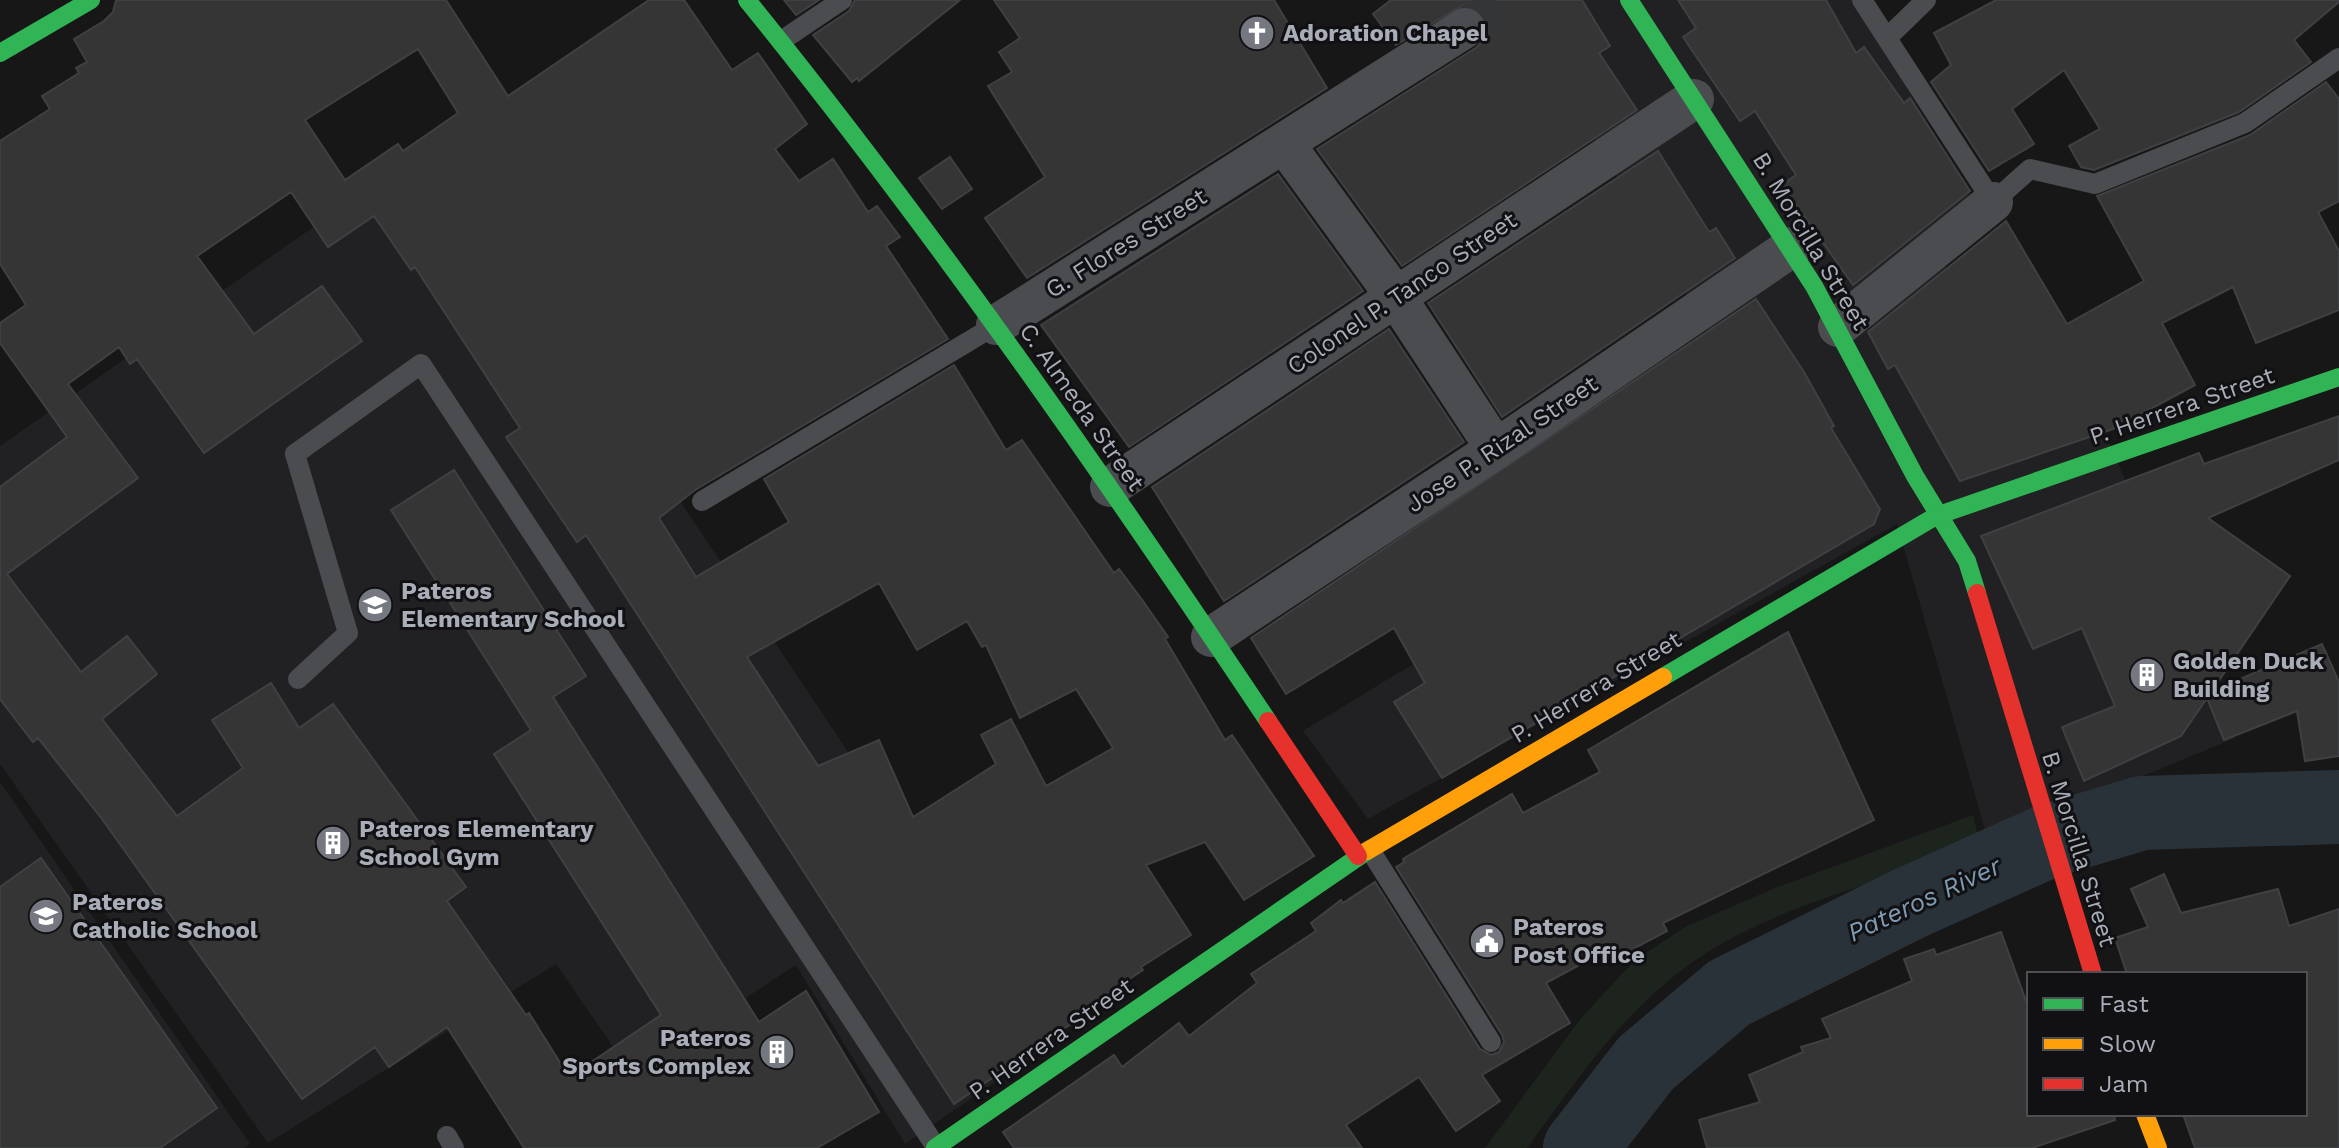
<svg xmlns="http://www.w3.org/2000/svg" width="2339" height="1148" font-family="'Work Sans',sans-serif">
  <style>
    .built { fill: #212123 }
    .green { fill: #1d241e }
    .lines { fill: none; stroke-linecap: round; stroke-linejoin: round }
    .river { stroke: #2a3239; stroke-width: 74 }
    .building { fill: #353536; stroke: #3f4043; stroke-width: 2; fill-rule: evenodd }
    .street-tunnel { stroke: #343537; stroke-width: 40; stroke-dasharray: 40 20; stroke-linecap: butt }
    .lane { stroke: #4b4c50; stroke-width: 20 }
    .street { stroke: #4b4c50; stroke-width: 40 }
    .fast { stroke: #30b455; stroke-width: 18 }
    .slow { stroke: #ff9f0a; stroke-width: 18 }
    .jam { stroke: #e5322d; stroke-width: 18 }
    .labels { text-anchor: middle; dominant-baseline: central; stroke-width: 6; stroke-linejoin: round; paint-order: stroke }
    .poi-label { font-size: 24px; font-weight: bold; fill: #a8adb8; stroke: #111113; text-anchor: start }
    .street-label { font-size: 24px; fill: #a8adb8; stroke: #111113 }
    .water-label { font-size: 26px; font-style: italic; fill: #7f9bb3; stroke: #111113 }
  </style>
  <rect width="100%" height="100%" fill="#171717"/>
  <g class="built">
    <path d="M1513,0H1855L1979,210L1940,258L2017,371L2066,341L2235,738L1988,840L1897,524L1368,819L1303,731L1398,673L1688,512L1736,379Z"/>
    <path d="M438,140L1046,1047L905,1144L796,965L631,1073L556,964L268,1143L0,764V446Z"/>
    <path d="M0,782L250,1144L245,1148H68L0,1050Z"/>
  </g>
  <path class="green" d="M1973,815L1981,848C1886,880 1763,908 1683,969C1619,1017 1574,1084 1527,1148H1485L1581,1018L1635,960L1687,926L1775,888Z"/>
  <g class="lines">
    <path class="river" d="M1580,1148L1646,1063L1729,993L1910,903L2048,841L2142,813L2339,807"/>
  </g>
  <g class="building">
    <path d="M116,0H446L508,96L649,0H684L732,70L758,53L807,124L775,149L799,181L833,159L868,212L877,206L900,237L886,246L948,339L695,490L659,518L696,577L789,522L764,479L954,365L1006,450L1022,440L1114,573L1119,569L1143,601L1168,637L1165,639L1225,740L1232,735L1314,856L1244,900L1205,842L1146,865L1191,935L1141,967L1143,970L1084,1009L1087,1013L954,1104L586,535L577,542L506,437L520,428L415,267L411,270L374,216L328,247L291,192L197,256L254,334L322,286L362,341L204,453L137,359L130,364L119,347L68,384L138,478L7,574L81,672L127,636L157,674L102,719L177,816L243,768L212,720L271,683L299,728L333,704L466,887L447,901L526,1015L529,1013L569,1077L661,1015L494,754L531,730L391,510L454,470L586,676L553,697L759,1022L806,991L879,1112L817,1148H524L447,1027L389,1067L375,1047L302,1099L102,819L38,738L33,742L0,699V487L67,437L0,343V323L26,305L0,264V141L50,109L42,96L79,73L76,68L87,62L74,39L104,21L113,12ZM418,49L458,113L403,151L398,144L345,180L305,120ZM879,583L917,650L967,621L982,647L986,645L1020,718L1076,689L1113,748L1046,786L1011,719L981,735L996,764L913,817L879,740L818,766L747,657Z"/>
    <path d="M784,0H819L796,15Z"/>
    <path d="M855,0H960L859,81L857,78L852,82L813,35L849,11Z"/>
    <path d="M994,0H1274L1327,88L1027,278L985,218L1045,177L988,86L1012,72L999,52L1020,38Z"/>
    <path d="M1391,0H1582L1610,46L1599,53L1637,110L1402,266L1317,149L1477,47L1485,39L1488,28L1485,16L1476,8L1463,5L1396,45L1373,14Z"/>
    <path d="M1678,0H1826L1856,53L1864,47L1904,103L1910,98L1970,191L1853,285L1782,185L1796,175L1755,111L1740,121L1683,37L1696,28Z"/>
    <path d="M1996,0H2339V2L2294,40L2311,62L2239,112L2094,170L2081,167L2069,146L2100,129L2064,70L2012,109L2034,144L1989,171L1931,82L1951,65L1934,33Z"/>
    <path d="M2326,82L2339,99V201L2318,212L2339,251V310L2256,343L2233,287L2162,323L2195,385L2113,429L1960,481L1895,365L1888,369L1868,332L2006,221L2067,324L2144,281L2097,196L2250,135Z"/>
    <path d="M1658,151L1709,232L1716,228L1735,258L1502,417L1428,303Z"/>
    <path d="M950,157L972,189L942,209L919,178Z"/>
    <path d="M1278,174L1363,291L1129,447L1041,325Z"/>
    <path d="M1756,299L1804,372L1834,426L1831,428L1880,509L1874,524L1442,778L1394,702L1425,683L1394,628L1286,694L1251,638Z"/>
    <path d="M1389,329L1464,442L1224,601L1152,487Z"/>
    <path d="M2339,416V460L2208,518L2290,576L2212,691L2322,644L2339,682V756L2305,761L2297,711L2224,740L2207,698L2181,736L2084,781L2062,727L2115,706L2082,628L2033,649L1981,536L2199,453L2204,464Z"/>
    <path d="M1788,632L1874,820L1663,923L1667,931L1610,961L1605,951L1546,983L1570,1023L1482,1075L1500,1101L1456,1131L1419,1077L1346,1125L1362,1148H1014L1003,1132L1114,1055L1122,1067L1179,1023L1189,1036L1257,983L1251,974L1316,931L1311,923L1341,900L1343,903L1375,882L1480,1049L1491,1055L1499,1052L1504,1042L1502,1035L1396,867L1404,862L1403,859L1512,794L1523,813L1600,772L1588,750Z"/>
    <path d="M41,858L217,1108L160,1148H0V887Z"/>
    <path d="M2164,874L2181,913L2278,889L2289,926L2339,909V1148H2195L2183,1114H2305V974H2127L2115,938L2148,927L2131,889Z"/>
    <path d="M2001,932L2029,1009V1114H2114L2115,1120L2032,1148H1707L1699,1120L1760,1102L1749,1075L1803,1052L1801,1047L1831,1038L1822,1019L1912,981L1904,959L1934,949L1936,955Z"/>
  </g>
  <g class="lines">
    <path class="street-tunnel" d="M1465,28L1509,0"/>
    <g class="lane">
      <path d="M1862,0L1993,202L2030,169L2095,184L2245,123L2339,58"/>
      <path d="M1887,38L1926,0"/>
      <path d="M781,41L842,0"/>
      <path d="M702,501L996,325"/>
      <path d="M298,679L348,633L295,454L421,364L936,1147"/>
      <path d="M1370,850L1491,1042"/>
      <path d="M447,1136L454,1148"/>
    </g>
    <g class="street">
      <path d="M1284,143L1396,297L1496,449"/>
      <path d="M996,325L1465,28"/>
      <path d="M1838,327L1993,202"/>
      <path d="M1110,487L1694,99"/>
      <path d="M1211,637L1496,449L1792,247"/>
    </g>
    <g class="fast">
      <path d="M747,0C934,231 1103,474 1268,721"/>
      <path d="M1629,0L1814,286L1915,476L1967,561L1977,593"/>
      <path d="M0,53L91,0"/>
      <path d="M1663,677L1936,516L2339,377"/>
      <path d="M935,1148L1367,851"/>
    </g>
    <g class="slow">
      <path d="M1367,851L1663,677"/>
      <path d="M2145,1114L2158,1148"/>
    </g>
    <g class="jam">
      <path d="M1977,593L2093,974"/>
      <path d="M1268,721L1358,856"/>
    </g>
  </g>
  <defs>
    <symbol id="church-disc" viewBox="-11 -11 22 22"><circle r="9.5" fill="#757880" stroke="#111113"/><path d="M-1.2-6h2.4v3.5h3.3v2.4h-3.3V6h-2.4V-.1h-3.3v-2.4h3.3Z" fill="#fff"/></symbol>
    <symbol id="school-disc" viewBox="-11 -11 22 22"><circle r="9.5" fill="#757880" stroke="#111113"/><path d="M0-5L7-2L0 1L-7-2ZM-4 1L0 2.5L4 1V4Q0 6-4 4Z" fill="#fff"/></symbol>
    <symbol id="building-disc" viewBox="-11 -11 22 22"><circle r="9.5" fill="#757880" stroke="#111113"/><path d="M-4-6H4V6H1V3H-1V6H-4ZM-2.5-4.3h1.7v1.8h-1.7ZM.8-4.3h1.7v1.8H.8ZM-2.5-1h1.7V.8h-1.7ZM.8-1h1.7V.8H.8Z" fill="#fff"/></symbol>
    <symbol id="civic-disc" viewBox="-11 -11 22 22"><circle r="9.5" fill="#757880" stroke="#111113"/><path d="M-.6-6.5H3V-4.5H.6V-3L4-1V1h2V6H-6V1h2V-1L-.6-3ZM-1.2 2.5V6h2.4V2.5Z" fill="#fff"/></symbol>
  </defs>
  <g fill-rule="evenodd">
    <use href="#church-disc" x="1237" y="13" width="40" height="40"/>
    <use href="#school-disc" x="355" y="585" width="40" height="40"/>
    <use href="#building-disc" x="2127" y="655" width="40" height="40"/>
    <use href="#building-disc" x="313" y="823" width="40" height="40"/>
    <use href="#school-disc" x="26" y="896" width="40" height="40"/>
    <use href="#civic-disc" x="1467" y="921" width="40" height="40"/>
    <use href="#building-disc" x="757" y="1032" width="40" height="40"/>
  </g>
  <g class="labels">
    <g class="poi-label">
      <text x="1283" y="33">Adoration Chapel</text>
      <text x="401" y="591">Pateros<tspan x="401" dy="28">Elementary School</tspan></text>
      <text x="2173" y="661">Golden Duck<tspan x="2173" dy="28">Building</tspan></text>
      <text x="359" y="829">Pateros Elementary<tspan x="359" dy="28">School Gym</tspan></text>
      <text x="72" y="902">Pateros<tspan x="72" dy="28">Catholic School</tspan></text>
      <text x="1513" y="927">Pateros<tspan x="1513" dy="28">Post Office</tspan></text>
      <text x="751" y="1038" text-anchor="end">Pateros<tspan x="751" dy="28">Sports Complex</tspan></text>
    </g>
    <g class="street-label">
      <text transform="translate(1811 241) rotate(59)">B. Morcilla Street</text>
      <text transform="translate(1126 243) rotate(-32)">G. Flores Street</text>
      <text transform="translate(1402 293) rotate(-34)">Colonel P. Tanco Street</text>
      <text transform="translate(2182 406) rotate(-19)">P. Herrera Street</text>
      <text transform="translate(1082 407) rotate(55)">C. Almeda Street</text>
      <text transform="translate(1502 444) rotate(-34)">Jose P. Rizal Street</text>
      <text transform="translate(1596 687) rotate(-31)">P. Herrera Street</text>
      <text transform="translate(2079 849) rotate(73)">B. Morcilla Street</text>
      <text transform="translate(1051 1039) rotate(-35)">P. Herrera Street</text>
    </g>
    <g class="water-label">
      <text transform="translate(1924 899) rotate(-25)">Pateros River</text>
    </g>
  </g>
  <rect x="2027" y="972" width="280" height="144" fill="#111113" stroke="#4d4f55" stroke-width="2"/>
  <rect x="2043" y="998" width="40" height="12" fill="#30b455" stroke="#4d4f55" stroke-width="2"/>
  <text x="2099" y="1012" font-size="24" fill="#a8adb8">Fast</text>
  <rect x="2043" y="1038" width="40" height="12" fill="#ff9f0a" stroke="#4d4f55" stroke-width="2"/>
  <text x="2099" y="1052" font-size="24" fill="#a8adb8">Slow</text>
  <rect x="2043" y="1078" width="40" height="12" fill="#e5322d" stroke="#4d4f55" stroke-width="2"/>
  <text x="2099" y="1092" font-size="24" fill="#a8adb8">Jam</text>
</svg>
